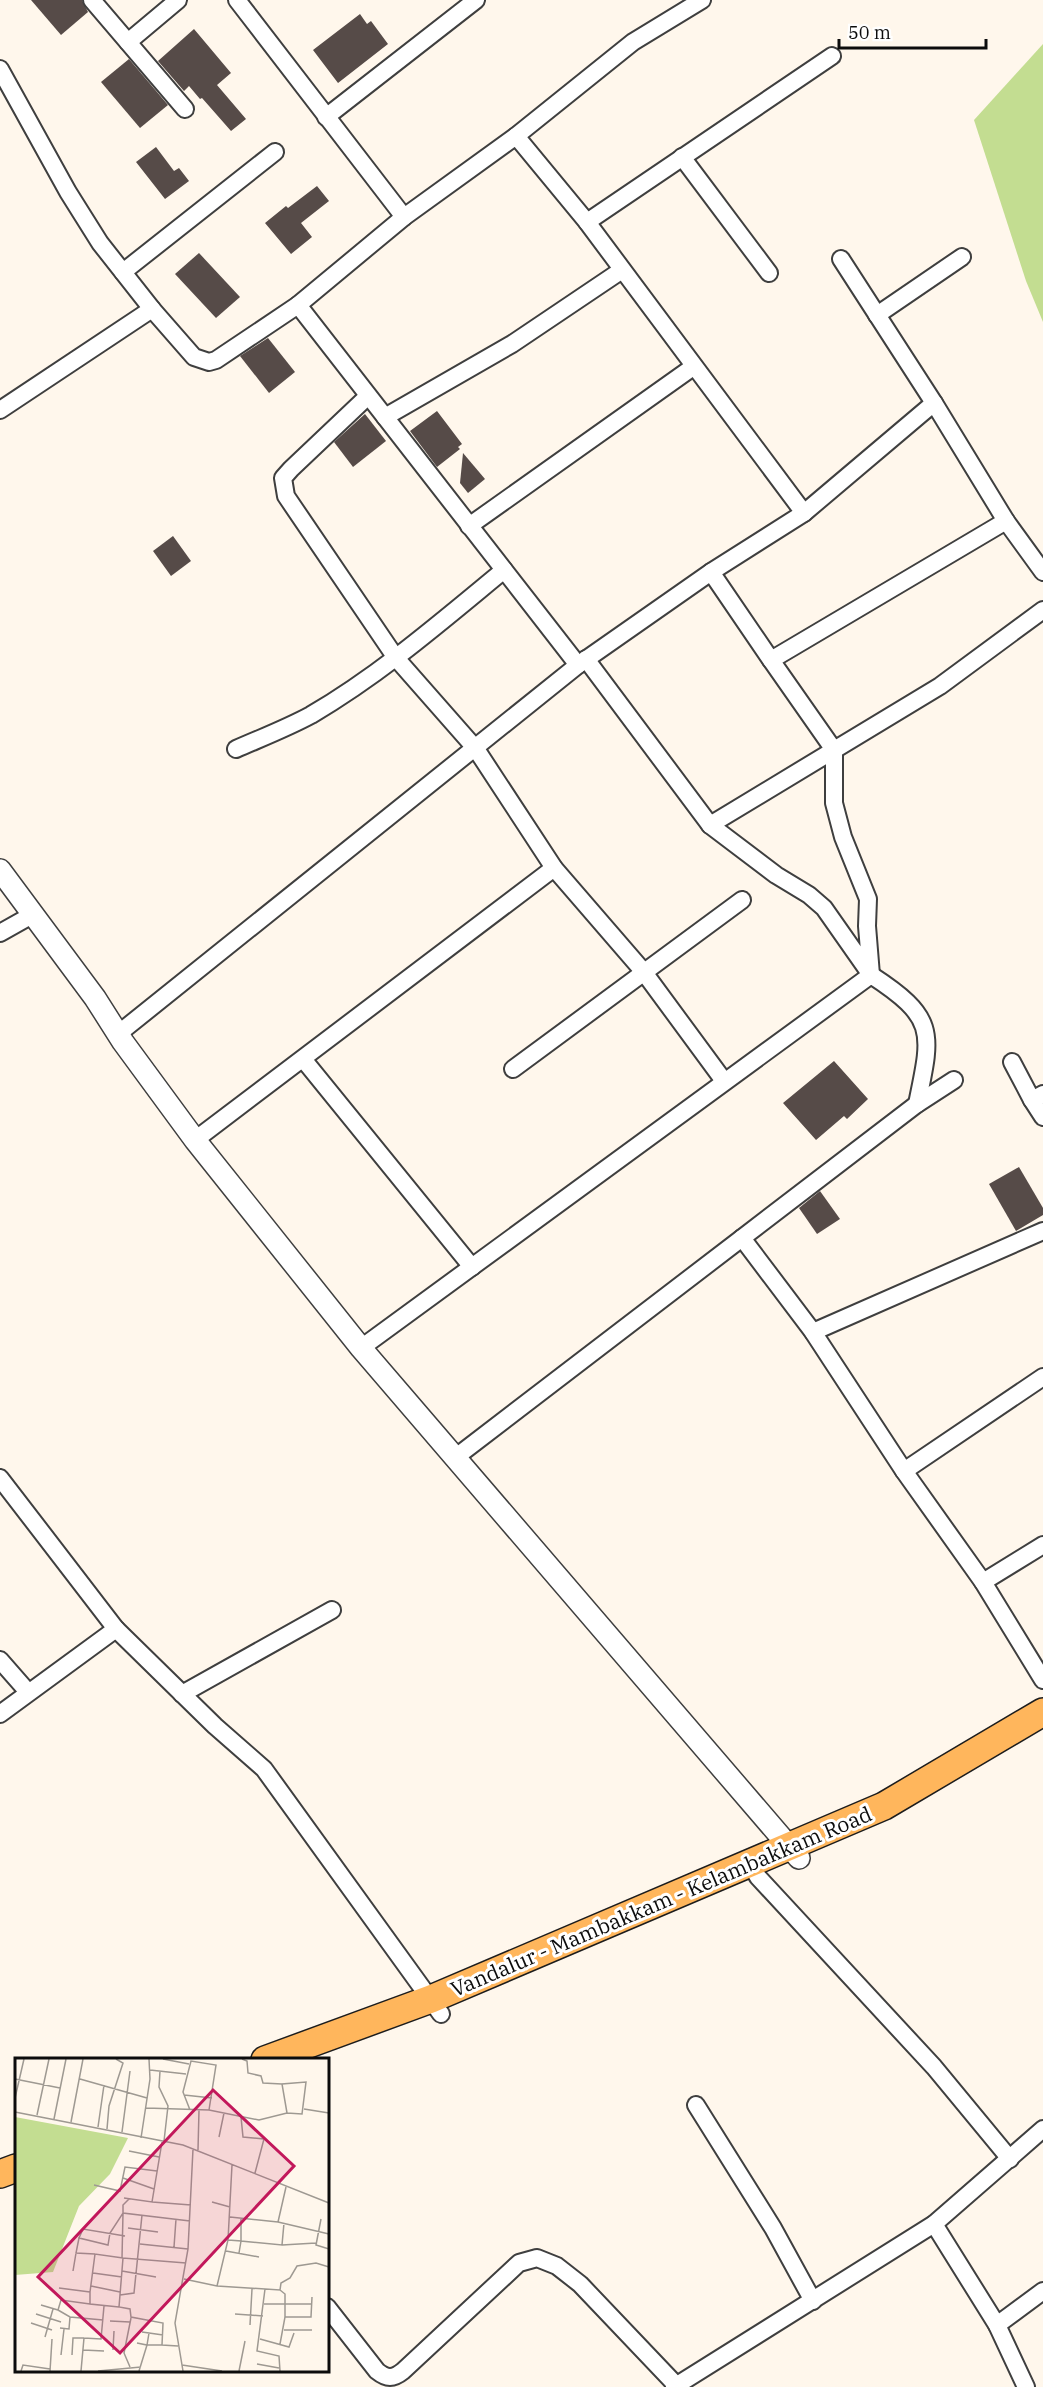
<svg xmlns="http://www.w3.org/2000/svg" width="1043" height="2387" font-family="'IBM Plex Serif',serif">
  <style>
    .forest { fill: #c3dd91 }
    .building { fill: #564b48 }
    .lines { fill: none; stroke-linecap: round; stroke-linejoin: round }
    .minor-casing { stroke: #3f3f3f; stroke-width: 20 }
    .tertiary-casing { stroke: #3f3f3f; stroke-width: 24 }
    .primary-casing { stroke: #1d1d1d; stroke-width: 30 }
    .minor { stroke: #fff; stroke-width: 16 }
    .tertiary { stroke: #fff; stroke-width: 21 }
    .primary { stroke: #ffb65c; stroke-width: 27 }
    .labels { text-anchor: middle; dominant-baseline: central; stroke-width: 6; stroke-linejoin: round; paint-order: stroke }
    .street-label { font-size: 21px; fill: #0c0c0c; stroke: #fff }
    .inset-road { fill: none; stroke: #9e9992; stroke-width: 1.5 }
    .view { fill: #c2185b; fill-opacity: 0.15; stroke: #c2185b; stroke-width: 3 }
    .inset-edge { fill: none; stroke: #0c0c0c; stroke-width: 3 }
  </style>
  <rect width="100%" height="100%" fill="#fff7ec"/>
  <path class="forest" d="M1043,44V322L1026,281L974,120Z"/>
  <g class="building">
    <path d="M31,0H82L88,12L61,35Z"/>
    <path d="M360,14L367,24L371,21L388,44L338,83L313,50Z"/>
    <path d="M194,29L231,73L217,85L246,119L231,131L202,98L200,99L189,86L184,91L158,61Z"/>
    <path d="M129,59L168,105L140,128L101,82Z"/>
    <path d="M156,147L174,171L179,168L189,181L165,199L136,162Z"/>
    <path d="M317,186L329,201L301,223L312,237L291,254L265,223L286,206L288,208Z"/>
    <path d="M199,253L240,297L216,318L175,274Z"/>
    <path d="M268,338L295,372L269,393L240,356Z"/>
    <path d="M437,411L462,444L458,447L460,449L437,467L410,431Z"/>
    <path d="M365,414L386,441L353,467L334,442Z"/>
    <path d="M463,453L485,479L468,493L460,483Z"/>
    <path d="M173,536L191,561L171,576L153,551Z"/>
    <path d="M834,1061L868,1099L847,1119L844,1116L816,1140L783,1103Z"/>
    <path d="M1019,1167L1043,1208V1215L1016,1231L989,1184Z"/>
    <path d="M820,1191L840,1219L817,1234L799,1208Z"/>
  </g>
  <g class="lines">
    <defs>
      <g id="minor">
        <path d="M92,0L185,109"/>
        <path d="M237,0L404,217"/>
        <path d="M128,42L178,0"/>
        <path d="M0,69L68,192L100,243L152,309"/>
        <path d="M326,117L476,0"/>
        <path d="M516,136L633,42L702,0"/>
        <path d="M682,157L769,273"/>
        <path d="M587,222L832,56"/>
        <path d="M841,259L934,403"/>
        <path d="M123,272L275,152"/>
        <path d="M298,305L404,217L516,136L587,222L804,513L711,572L578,665"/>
        <path d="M877,315L962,257"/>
        <path d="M368,396L291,469L283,478L286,496L396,658L476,749L554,868L643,971L724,1081"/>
        <path d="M0,410L152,309L194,357L209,362L216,360L298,305L578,665L118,1034"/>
        <path d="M385,417L512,344L622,270"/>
        <path d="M1006,521L1043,572"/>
        <path d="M469,526L693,367"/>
        <path d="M711,572L771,660"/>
        <path d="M586,659L710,825L776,875L809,895L824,908L871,975L867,926L868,899L843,837L834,803V750L771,660L1006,521L934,403L804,513"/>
        <path d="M236,749C261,738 287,728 311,715C381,674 442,621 504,570"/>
        <path d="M710,825L940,686L1043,610"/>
        <path d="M0,933L32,915"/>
        <path d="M303,1059L472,1267"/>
        <path d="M1012,1062L1032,1100"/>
        <path d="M513,1069L742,900"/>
        <path d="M954,1080L917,1104L742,1238L813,1332L904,1471L983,1582L1043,1680"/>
        <path d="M1043,1094L1032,1100L1043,1117"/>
        <path d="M195,1140L554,868"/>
        <path d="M813,1332L1043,1231"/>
        <path d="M361,1348L871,975C937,1018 932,1032 917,1104"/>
        <path d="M456,1457L742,1238"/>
        <path d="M904,1471L1043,1377"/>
        <path d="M0,1478L116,1629L215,1726L264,1769L441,2014"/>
        <path d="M983,1582L1043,1545"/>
        <path d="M0,1660L28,1692"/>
        <path d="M182,1694L332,1610"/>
        <path d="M0,1714L116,1629"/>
        <path d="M749,1862L758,1877L934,2067L1010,2159"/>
        <path d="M696,2105L773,2228L813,2301"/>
        <path d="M934,2224L997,2325L1026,2387"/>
        <path d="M327,2307L377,2371C387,2379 393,2379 403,2371L519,2263L537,2258L557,2266L580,2284L677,2386"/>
        <path d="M997,2325L1043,2291"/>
        <path d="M674,2387L934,2224L1043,2129"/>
      </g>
      <path id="tertiary" d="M0,870L95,998L123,1042L195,1140L361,1348L799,1858"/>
      <g id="primary">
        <path d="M265,2060L431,1999L884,1806L1043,1712"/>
        <path d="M0,2174L16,2168"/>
      </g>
    </defs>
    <use href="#minor" class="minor-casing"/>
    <use href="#tertiary" class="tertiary-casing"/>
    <use href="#primary" class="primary-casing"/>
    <use href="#minor" class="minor"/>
    <use href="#tertiary" class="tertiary"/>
    <use href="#primary" class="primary"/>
  </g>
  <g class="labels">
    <g class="street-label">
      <text transform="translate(661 1901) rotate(-23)">Vandalur - Mambakkam - Kelambakkam Road</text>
    </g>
  </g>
  <g transform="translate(15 2058)">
    <rect width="314" height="314" fill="#fff7ec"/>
    <path d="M0,59L113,80L95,116L64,148L38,214L0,217Z" fill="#c3dd91"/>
    <path class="inset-road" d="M148,1L174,6M227,1L232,3L233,15L246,18L248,25L267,26M135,12L171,16M145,13L144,29L153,48L149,83M0,21L45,30M65,21L132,40M169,37L197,40M0,40L9,1M131,50L194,52L244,62L272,55L287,56L291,24L267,26L272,55M289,51L314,55M175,52L168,34L176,3L201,7L194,52M0,54L168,87L314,145M22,57L34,1M226,59L228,79L249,81L240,115M39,61L51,1M56,64L68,1M83,69L89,27M92,71L94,48L108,5L101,1M107,74L115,13M204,79L209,55M126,80L135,21L134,1M183,92L184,52M114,93L144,99M108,120L139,131M79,127L105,133L110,109L142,113M109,140L137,144L147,84M114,141L108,147V155L175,163M137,144L176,147M197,144L215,149M215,159L263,164L314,176M226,160V183L267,187L269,165M306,161L301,187L314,191M263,164L271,129M113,170L143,174M64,180L68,171L110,178M213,182L226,183L224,195M125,186L173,191M267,187L301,185M159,189L161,161M211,193L244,199M80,196L61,195L64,180L93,187L95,175L108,155L107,200M58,213L61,195M107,213L141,219M78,215L107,219M169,221L202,228L265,232L266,225L275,220L282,208L301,205L314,209M76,228L105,234M202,228L213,182L217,107M44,230L75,234M250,231L242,293L264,298L265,313M105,237L119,235L127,157M249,246H296M26,247L43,252L46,242L75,246M104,249L75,246V234L80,196L108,200M43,252L55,259L88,262M21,256L46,264M220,256L248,258M270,259H296L297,239M95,263L115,264M16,265L37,272M235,267L237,231M45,270L54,271L55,259M269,272H297M127,274L148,277M30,279L38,251M245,281L274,289L279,275M122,285L132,287L134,275M265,286L270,259V236L265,232M163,288L147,287L148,265L116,259L115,251L104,249L108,200L171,205M68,292L89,293M98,292L99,273M46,297L49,271M57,297L58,280H69M242,306L264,310M167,307L207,313M115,309L109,295L116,260M6,313L8,307L35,311M35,313L37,281M66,313L69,280L86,281L89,248M83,313L126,309M124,313L132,287H147M168,313L160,265L173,191L178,91M224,313L230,283"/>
    <path class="view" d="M198,32L279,108L105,295L23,219Z"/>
    <rect width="314" height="314" class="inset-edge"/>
  </g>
  <path d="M839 39v9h147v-9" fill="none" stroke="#0c0c0c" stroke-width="3"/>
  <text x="848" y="39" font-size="18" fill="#0c0c0c" stroke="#ffffff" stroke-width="4.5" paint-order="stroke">50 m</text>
</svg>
